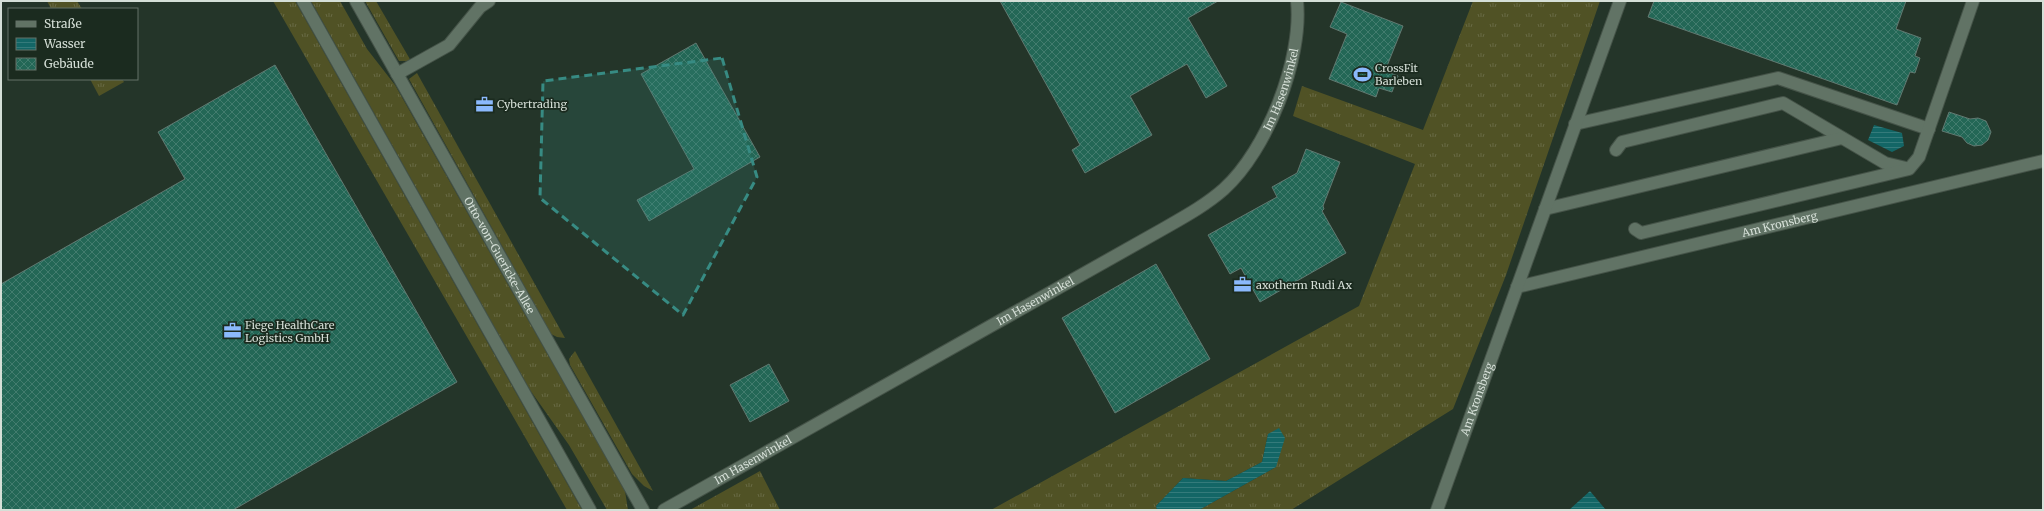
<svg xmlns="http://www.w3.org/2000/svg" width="2044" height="511" font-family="Merriweather,serif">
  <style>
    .grass { fill: url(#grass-tufts) }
    .water { fill: url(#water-rules) }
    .building { fill: url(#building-cross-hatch); stroke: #617971 }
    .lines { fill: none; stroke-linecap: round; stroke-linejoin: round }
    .minor-casing { stroke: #455348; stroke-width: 14 }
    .minor { stroke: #617365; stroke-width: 12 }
    .marked { fill: #378b83; fill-opacity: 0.2; stroke: #378b83; stroke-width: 3; stroke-dasharray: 8 5; stroke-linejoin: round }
    .labels { text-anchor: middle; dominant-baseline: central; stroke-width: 3.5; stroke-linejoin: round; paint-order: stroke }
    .poi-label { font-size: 11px; fill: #d5dfd7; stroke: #1b2b1f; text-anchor: start }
    .street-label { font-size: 11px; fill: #d5dfd7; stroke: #1b2b1f }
  </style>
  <defs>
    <pattern id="grass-tufts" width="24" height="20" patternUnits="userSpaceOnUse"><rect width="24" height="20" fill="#505225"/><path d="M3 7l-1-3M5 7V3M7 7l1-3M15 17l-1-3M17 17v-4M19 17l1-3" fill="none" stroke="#686a44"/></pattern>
    <pattern id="water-rules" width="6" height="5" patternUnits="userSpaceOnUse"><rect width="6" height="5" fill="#136666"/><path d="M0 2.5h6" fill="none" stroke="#347b7b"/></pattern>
    <pattern id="building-cross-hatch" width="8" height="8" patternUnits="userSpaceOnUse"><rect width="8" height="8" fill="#236756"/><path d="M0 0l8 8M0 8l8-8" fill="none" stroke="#427c6e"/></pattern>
  </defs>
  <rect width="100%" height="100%" fill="#243529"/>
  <g class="grass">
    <path d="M47,1H77L82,9H51Z"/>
    <path d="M273,1H295L582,510H567Z"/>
    <path d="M311,1H340L367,49L395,85L625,491L628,510H607L569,445L530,390Z"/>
    <path d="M365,1H376L411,61H399Z"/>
    <path d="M1473,1H1600L1506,275L1453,409L1291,510H1199L1276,467L1268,434L1262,462L1226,481L1183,478L1156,506L1157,510H991L1359,306L1415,164L1293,116L1302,86L1423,130Z"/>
    <path d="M417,73L565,338L557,337L551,334L409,79Z"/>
    <path d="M90,79H122L124,82L99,96Z"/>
    <path d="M575,351L653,491L644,486L632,474L570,365L569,359Z"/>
    <path d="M760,471L780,510H690Z"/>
  </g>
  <g class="water">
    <path d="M1874,125L1902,133L1904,146L1892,152L1868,140Z"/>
    <path d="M1279,428L1285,438L1276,467L1199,510H1157L1156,506L1183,478L1226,481L1262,462L1268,434Z"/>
    <path d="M1590,491L1606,510H1569Z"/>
  </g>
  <g class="building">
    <path d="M1000,1H1218L1188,18L1227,86L1206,98L1187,64L1130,96L1152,135L1085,173L1072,150L1080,145Z"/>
    <path d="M1654,1H1906L1896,29L1921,38L1915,56L1920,58L1915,73L1910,72L1897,105L1648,17Z"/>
    <path d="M1341,2L1403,26L1385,71L1398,76L1392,92L1379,88L1376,97L1329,79L1347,34L1330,27Z"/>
    <path d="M696,43L760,157L649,221L637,200L694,169L641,74Z"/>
    <path d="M275,65L457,382L233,510H1V284L185,179L158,132Z"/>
    <path d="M1949,112L1970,119L1978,118L1986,121L1991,132L1988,140L1982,145L1974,146L1967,143L1962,137L1942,131Z"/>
    <path d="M1306,149L1340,162L1323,206L1324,209L1322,211L1346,253L1260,302L1241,268L1230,274L1208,235L1277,197L1272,187L1297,173Z"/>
    <path d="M1156,264L1210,359L1115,413L1062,318Z"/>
    <path d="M769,364L789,401L750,422L730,385Z"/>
  </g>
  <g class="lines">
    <defs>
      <g id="minor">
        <path d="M303,1L590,510"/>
        <path id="s1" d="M356,1L643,510"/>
        <path d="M397,74L449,45L480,7L489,1"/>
        <path d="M1575,124L1778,78L1929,129"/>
        <path d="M1616,150L1622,142L1783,103L1885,163L1906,168"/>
        <path d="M1545,209L1842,138"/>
        <path d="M1635,229L1641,233L1909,169L1919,157L1973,1"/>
        <path id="s2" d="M1517,287L2043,161"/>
        <path id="s3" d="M664,510L1163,229C1184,217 1206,205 1224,189C1267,150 1303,59 1297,1"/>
        <path id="s4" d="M1437,510L1620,1"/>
      </g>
    </defs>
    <use href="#minor" class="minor-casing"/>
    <use href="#minor" class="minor"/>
  </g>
  <path class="marked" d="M722,58L757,177L683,315L540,198L543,81Z"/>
  <defs>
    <symbol id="stadium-bare" viewBox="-9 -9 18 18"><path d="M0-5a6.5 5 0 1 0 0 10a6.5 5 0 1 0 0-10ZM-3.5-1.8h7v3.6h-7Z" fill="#8bb9fc" stroke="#1b2b1f" stroke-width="2.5" paint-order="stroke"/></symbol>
    <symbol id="office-bare" viewBox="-9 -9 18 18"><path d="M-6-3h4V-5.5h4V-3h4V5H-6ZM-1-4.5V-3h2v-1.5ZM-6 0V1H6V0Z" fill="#8bb9fc" stroke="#1b2b1f" stroke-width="2.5" paint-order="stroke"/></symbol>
  </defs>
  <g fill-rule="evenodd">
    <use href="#stadium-bare" x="1350" y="62" width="25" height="25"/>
    <use href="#office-bare" x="472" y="92" width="25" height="25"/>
    <use href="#office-bare" x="1230" y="272" width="25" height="25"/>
    <use href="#office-bare" x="220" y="318" width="25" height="25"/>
  </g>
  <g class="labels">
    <g class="poi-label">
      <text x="1375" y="68">CrossFit<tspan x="1375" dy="13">Barleben</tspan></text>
      <text x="497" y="104">Cybertrading</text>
      <text x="1256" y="285">axotherm Rudi Ax</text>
      <text x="245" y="325">Fiege HealthCare<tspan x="245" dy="13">Logistics GmbH</tspan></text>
    </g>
    <g class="street-label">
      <text stroke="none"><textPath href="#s3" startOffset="762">Im Hasenwinkel</textPath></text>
      <text stroke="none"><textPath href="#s2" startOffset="270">Am Kronsberg</textPath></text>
      <text stroke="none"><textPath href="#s1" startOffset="292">Otto-von-Guericke-Allee</textPath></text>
      <text stroke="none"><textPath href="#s3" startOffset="426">Im Hasenwinkel</textPath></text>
      <text stroke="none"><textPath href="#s4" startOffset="118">Am Kronsberg</textPath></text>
      <text stroke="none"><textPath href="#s3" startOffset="102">Im Hasenwinkel</textPath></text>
    </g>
  </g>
  <rect width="2044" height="511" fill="none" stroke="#d5dfd7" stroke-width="4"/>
  <rect x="8" y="8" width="130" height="72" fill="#1b2b1f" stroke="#657369"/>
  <rect x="16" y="21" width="20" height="6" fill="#617365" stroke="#657369"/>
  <text x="44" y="28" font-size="12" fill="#d5dfd7">Straße</text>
  <rect x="16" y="38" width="20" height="12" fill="url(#water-rules)" stroke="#657369"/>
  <text x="44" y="48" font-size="12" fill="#d5dfd7">Wasser</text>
  <rect x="16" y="58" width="20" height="12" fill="url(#building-cross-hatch)" stroke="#657369"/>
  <text x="44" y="68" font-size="12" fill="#d5dfd7">Gebäude</text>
</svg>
